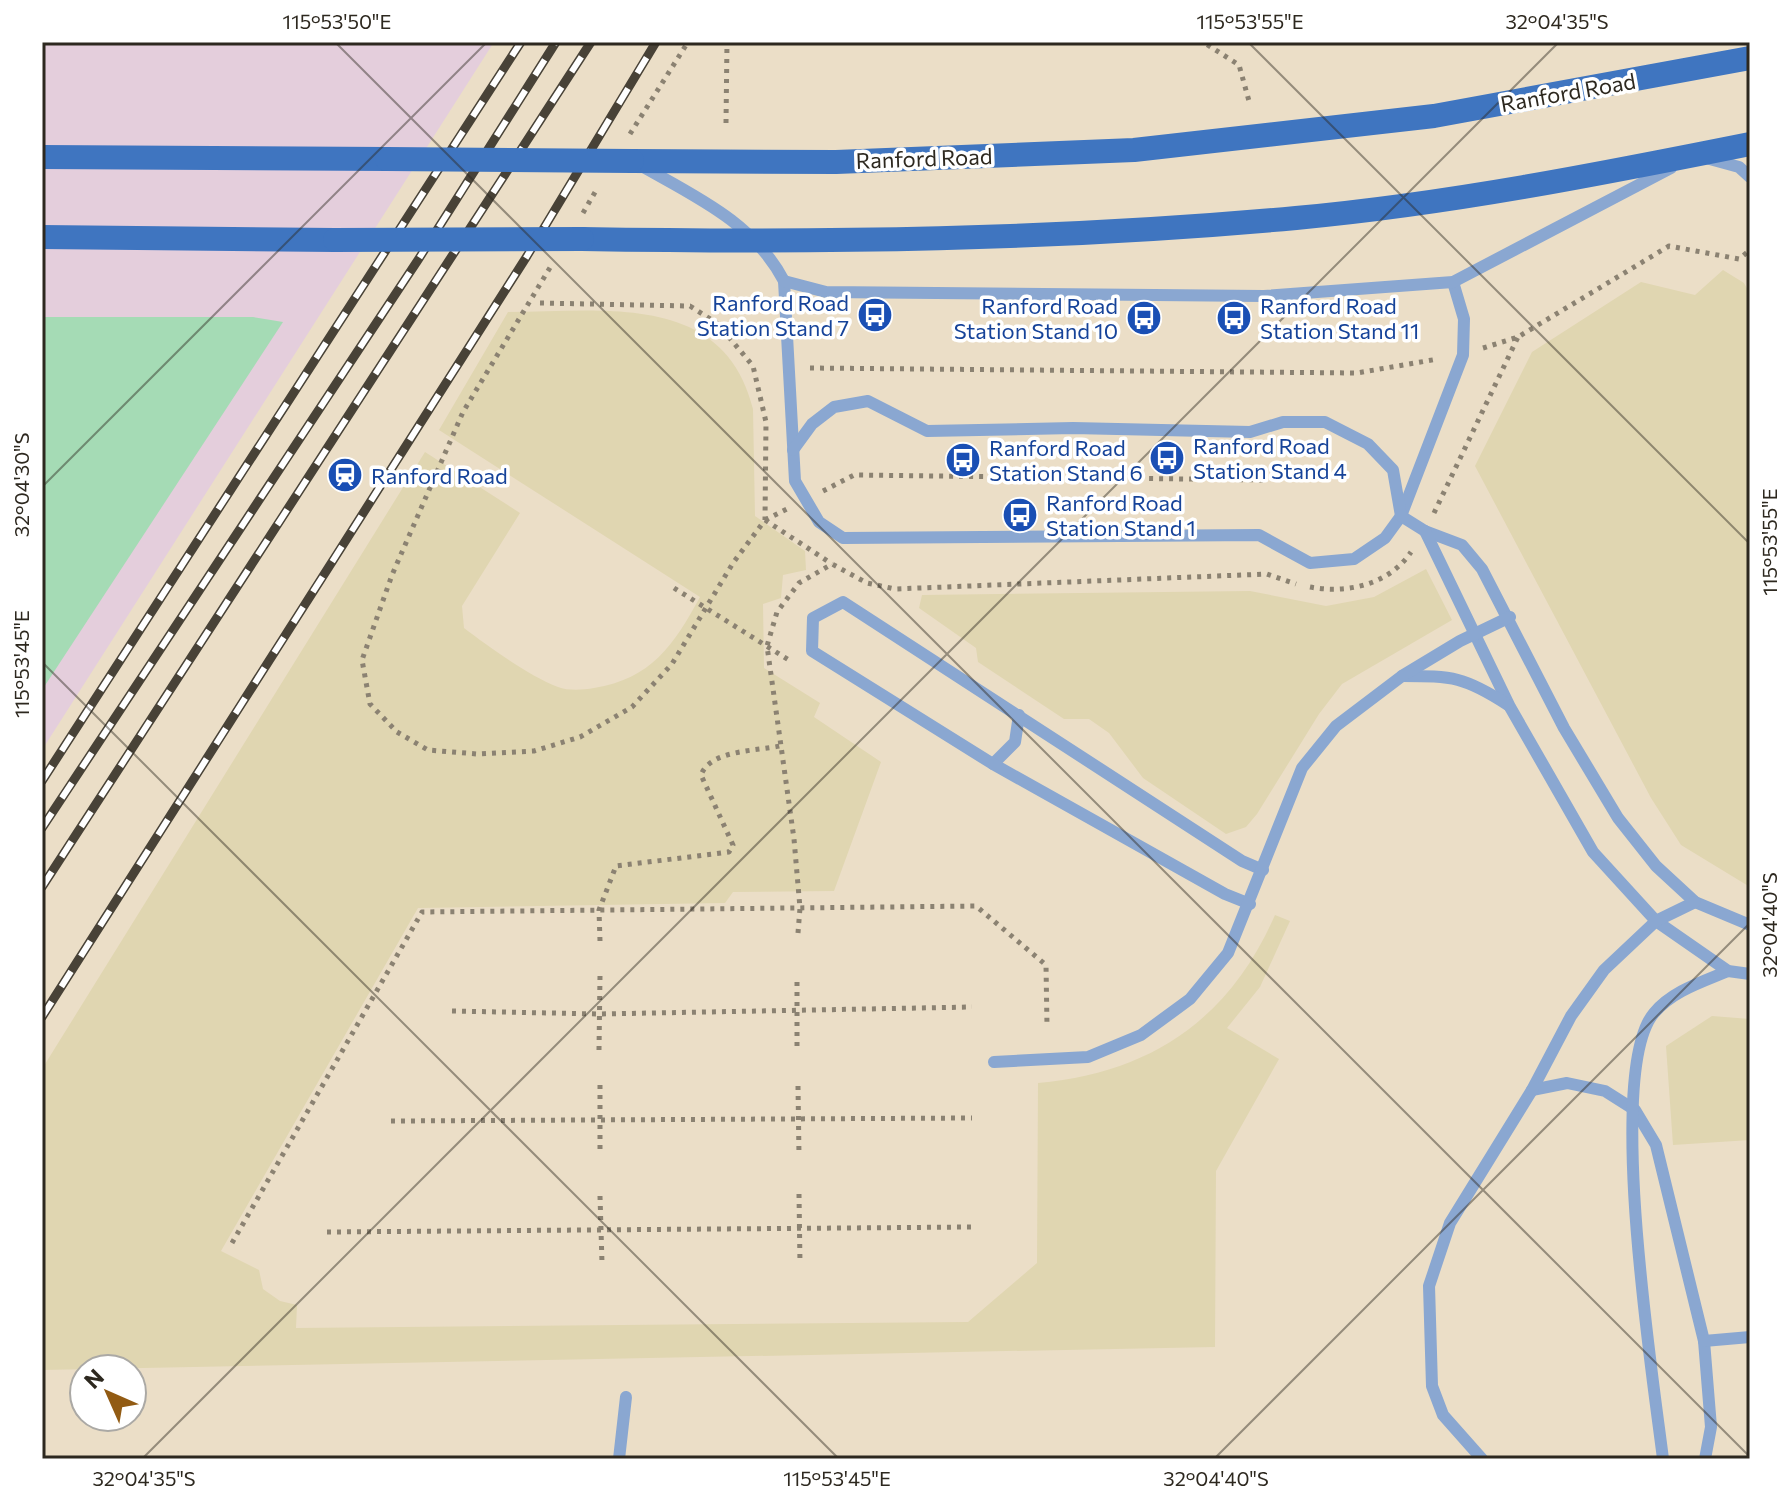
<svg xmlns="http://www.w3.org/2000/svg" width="1792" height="1501" font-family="Commissioner,sans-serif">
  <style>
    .industrial { fill: #e4cedc }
    .green { fill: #a5dbb5 }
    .sand { fill: #e0d6b1 }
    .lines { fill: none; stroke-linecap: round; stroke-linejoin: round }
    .path { stroke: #8b8272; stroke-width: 5; stroke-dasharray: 4 6; stroke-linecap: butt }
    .lane { stroke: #8aa7d1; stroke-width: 12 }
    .primary { stroke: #3f75c0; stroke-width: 24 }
    .rail-casing { stroke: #484237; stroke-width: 9 }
    .rail { stroke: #fff; stroke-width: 6; stroke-dasharray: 18; stroke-linecap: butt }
    .primary-bridge { stroke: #3f75c0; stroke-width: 24 }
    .ticks { fill: none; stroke: #2d281f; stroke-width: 2; stroke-opacity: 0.45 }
    .labels { text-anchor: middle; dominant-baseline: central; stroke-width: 7; stroke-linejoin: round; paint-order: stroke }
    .street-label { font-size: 22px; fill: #2d281f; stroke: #fff }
    .transit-label { font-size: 22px; fill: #164399; stroke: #fff; text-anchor: start }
    .neatline { fill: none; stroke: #2d281f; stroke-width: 3 }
    .ticks-label { font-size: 20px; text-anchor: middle; fill: #2d281f }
  </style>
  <rect width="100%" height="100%" fill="#ebdec7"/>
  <path class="industrial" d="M42,42H494L42,750Z"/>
  <path class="green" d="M42,317H253L283,322L42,690Z"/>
  <g class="sand">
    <path d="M1723,270L1744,283L1750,294V887L1681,845L1651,798L1475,466L1532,352L1641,282L1695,295Z"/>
    <path d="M508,312C602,312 724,291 753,409L755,516L805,551L806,570L783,575L781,598L763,604L764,668L820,703L814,717L881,762L834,891L733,892L725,903L418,908L221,1251L259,1270L263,1289L280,1301L297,1305L296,1328L968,1322L1037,1263L1038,1083C1150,1073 1229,1020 1275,915L1290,921L1260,987L1227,1028L1279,1059L1216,1171L1215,1347L42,1370V1069L425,452L520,513L462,606L464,628C489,647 529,676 558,687C568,691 583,690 594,688C651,679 674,645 700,597L439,430Z"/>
    <path d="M1426,569L1452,620L1342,684L1319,714L1257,814L1246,827L1226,834L1143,778L1109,733L1089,719H1064L978,662L976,648L919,608L922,595L1250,591L1326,606L1374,597Z"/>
    <path d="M1712,1016L1750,1019V1140L1673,1145L1666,1046Z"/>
  </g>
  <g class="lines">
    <g class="path">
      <path d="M1178,42H1203L1239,65L1249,101"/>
      <path d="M726,123L727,42"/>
      <path d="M630,134L688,42"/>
      <path d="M583,213L598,187"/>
      <path d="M540,303L690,306L718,324L753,366L766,422L765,520L733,563L672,664L632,707L580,737L534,751L477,754L428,750L397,732L370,704L362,660L392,575L463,412L551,266"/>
      <path d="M1483,348L1518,337L1669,246L1739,259L1750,250"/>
      <path d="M810,368L1357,373L1438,359"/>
      <path d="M823,491L854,475L1267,480"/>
      <path d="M1434,513L1518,337"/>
      <path d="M765,520L789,508"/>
      <path d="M765,520L832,564"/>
      <path d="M1310,587C1346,594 1389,585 1411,552"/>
      <path d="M674,588L792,662"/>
      <path d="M798,933L800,908L794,839L767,646L777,612L799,583L832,564L867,583L895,589L1267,574L1296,584"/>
      <path d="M600,941L599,910L616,866L729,852L733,845L701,775C710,750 756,751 780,746"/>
      <path d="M452,1011L599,1014L972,1007"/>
      <path d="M797,1046V977"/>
      <path d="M599,1050L600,976"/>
      <path d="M600,1085V1155"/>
      <path d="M798,1086L799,1156"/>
      <path d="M391,1121L972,1118"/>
      <path d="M799,1194L800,1264"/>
      <path d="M600,1196L602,1263"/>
      <path d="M327,1232L973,1227"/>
      <path d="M232,1243L422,912L976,906L1046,965L1047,1026"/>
    </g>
    <g class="lane">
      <path d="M1706,158L1739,167L1750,177"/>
      <path d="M640,165C696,197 753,222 784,281L795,481L819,522L843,538L1259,535L1310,563L1354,559L1385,538L1401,516L1463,355L1464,319L1453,282"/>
      <path d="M784,281L826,292L1264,296L1453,282L1671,168"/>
      <path d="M793,450L812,424L834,407L868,401L927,431L1073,428L1250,432L1283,422H1325L1368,444L1393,470L1401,516L1425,531L1462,545L1482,569L1564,728L1618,818L1656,866L1695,902L1750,925"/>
      <path d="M1425,531L1510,707L1593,852L1656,921L1728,971L1750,974"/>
      <path d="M1402,676C1453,676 1465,677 1508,705"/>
      <path d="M993,764L1015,742L1019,715"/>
      <path d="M1250,904L1225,894L993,764L812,651L813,618L843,602L1242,861L1263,870"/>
      <path d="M994,1062L1088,1057L1141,1035L1190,999L1228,953L1302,768L1336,726L1402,676L1460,641L1510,617"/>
      <path d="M1532,1090L1567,1083L1605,1091L1635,1110L1656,1145L1704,1341L1711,1427L1705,1459"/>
      <path d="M1704,1341L1750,1337"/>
      <path d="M619,1459L626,1397"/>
      <path d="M1482,1459L1443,1415L1432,1386L1429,1286L1450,1223L1532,1090L1571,1016L1604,970L1656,921L1695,902"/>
      <path d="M1663,1459C1653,1377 1605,1071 1654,1013C1672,991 1702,982 1728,971"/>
    </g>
    <g class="primary">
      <path d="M42,157L387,159"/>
      <path d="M632,161L836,162L1134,150L1434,116L1750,58"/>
      <path d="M42,237L335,240"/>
      <path d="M582,239C820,243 1058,240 1296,218C1448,204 1600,174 1750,144"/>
    </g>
    <defs>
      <g id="rail">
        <path d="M42,781L521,42"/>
        <path d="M42,828L418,260L556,42"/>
        <path d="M42,887L591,42"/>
        <path d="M42,1017L527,256L656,42"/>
      </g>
    </defs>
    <use href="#rail" class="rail-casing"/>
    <use href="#rail" class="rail"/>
    <g class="primary-bridge">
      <path d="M387,159L632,161"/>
      <path d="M335,240L582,239"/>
    </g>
  </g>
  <path class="ticks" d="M335,42L1750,1457M1248,42L1750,544M42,487L487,42M42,662L839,1459M142,1459L1559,42M1214,1459L1750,923"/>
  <defs>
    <symbol id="bus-disc" viewBox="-11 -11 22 22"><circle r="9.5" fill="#1a4fb4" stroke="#fff"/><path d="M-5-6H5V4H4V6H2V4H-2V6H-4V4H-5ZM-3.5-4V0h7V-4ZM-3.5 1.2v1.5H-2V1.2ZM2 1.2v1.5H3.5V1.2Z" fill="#fff"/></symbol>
    <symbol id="station-disc" viewBox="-11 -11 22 22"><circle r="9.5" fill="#1a4fb4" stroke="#fff"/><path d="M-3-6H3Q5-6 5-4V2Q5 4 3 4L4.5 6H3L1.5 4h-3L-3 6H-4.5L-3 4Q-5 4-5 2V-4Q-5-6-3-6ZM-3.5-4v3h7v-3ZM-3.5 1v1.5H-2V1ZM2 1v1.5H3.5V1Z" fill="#fff"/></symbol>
  </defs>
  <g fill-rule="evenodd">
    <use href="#bus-disc" x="855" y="295" width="40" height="40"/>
    <use href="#bus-disc" x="1124" y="298" width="40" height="40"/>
    <use href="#bus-disc" x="1214" y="298" width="40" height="40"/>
    <use href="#bus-disc" x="1147" y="438" width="40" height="40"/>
    <use href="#bus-disc" x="943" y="440" width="40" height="40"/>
    <use href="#station-disc" x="325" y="455" width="40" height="40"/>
    <use href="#bus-disc" x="1000" y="495" width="40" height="40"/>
  </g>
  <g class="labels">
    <g class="street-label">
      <text transform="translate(1568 92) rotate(-10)">Ranford Road</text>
      <text transform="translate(924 158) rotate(-2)">Ranford Road</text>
    </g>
    <g class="transit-label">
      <text x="849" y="302" text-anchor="end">Ranford Road<tspan x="849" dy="25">Station Stand 7</tspan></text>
      <text x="1118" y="305" text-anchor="end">Ranford Road<tspan x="1118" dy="25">Station Stand 10</tspan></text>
      <text x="1260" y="305">Ranford Road<tspan x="1260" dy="25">Station Stand 11</tspan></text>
      <text x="1193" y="445">Ranford Road<tspan x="1193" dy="25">Station Stand 4</tspan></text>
      <text x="989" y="447">Ranford Road<tspan x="989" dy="25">Station Stand 6</tspan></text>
      <text x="371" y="475">Ranford Road</text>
      <text x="1046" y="502">Ranford Road<tspan x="1046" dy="25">Station Stand 1</tspan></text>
    </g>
  </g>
  <rect width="1792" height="1501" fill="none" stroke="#ffffff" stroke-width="88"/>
  <g transform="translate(108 1393) rotate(315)"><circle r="38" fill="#ffffff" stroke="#aba9a5" stroke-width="2"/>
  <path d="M0-6L14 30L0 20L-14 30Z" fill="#925b13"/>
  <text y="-12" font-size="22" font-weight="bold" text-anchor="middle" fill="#2d281f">N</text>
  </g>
  <rect x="44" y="44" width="1704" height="1413" class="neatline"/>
  <g class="ticks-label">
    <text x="337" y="29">115°53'50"E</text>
    <text x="1250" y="29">115°53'55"E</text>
    <text x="1557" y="29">32°04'35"S</text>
    <text transform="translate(22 485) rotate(-90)" y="7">32°04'30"S</text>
    <text transform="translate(1770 542) rotate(-90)" y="7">115°53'55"E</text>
    <text transform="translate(22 664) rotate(-90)" y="7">115°53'45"E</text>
    <text transform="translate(1770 925) rotate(-90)" y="7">32°04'40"S</text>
    <text x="144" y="1486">32°04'35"S</text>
    <text x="837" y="1486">115°53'45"E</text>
    <text x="1216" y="1486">32°04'40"S</text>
  </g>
</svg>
